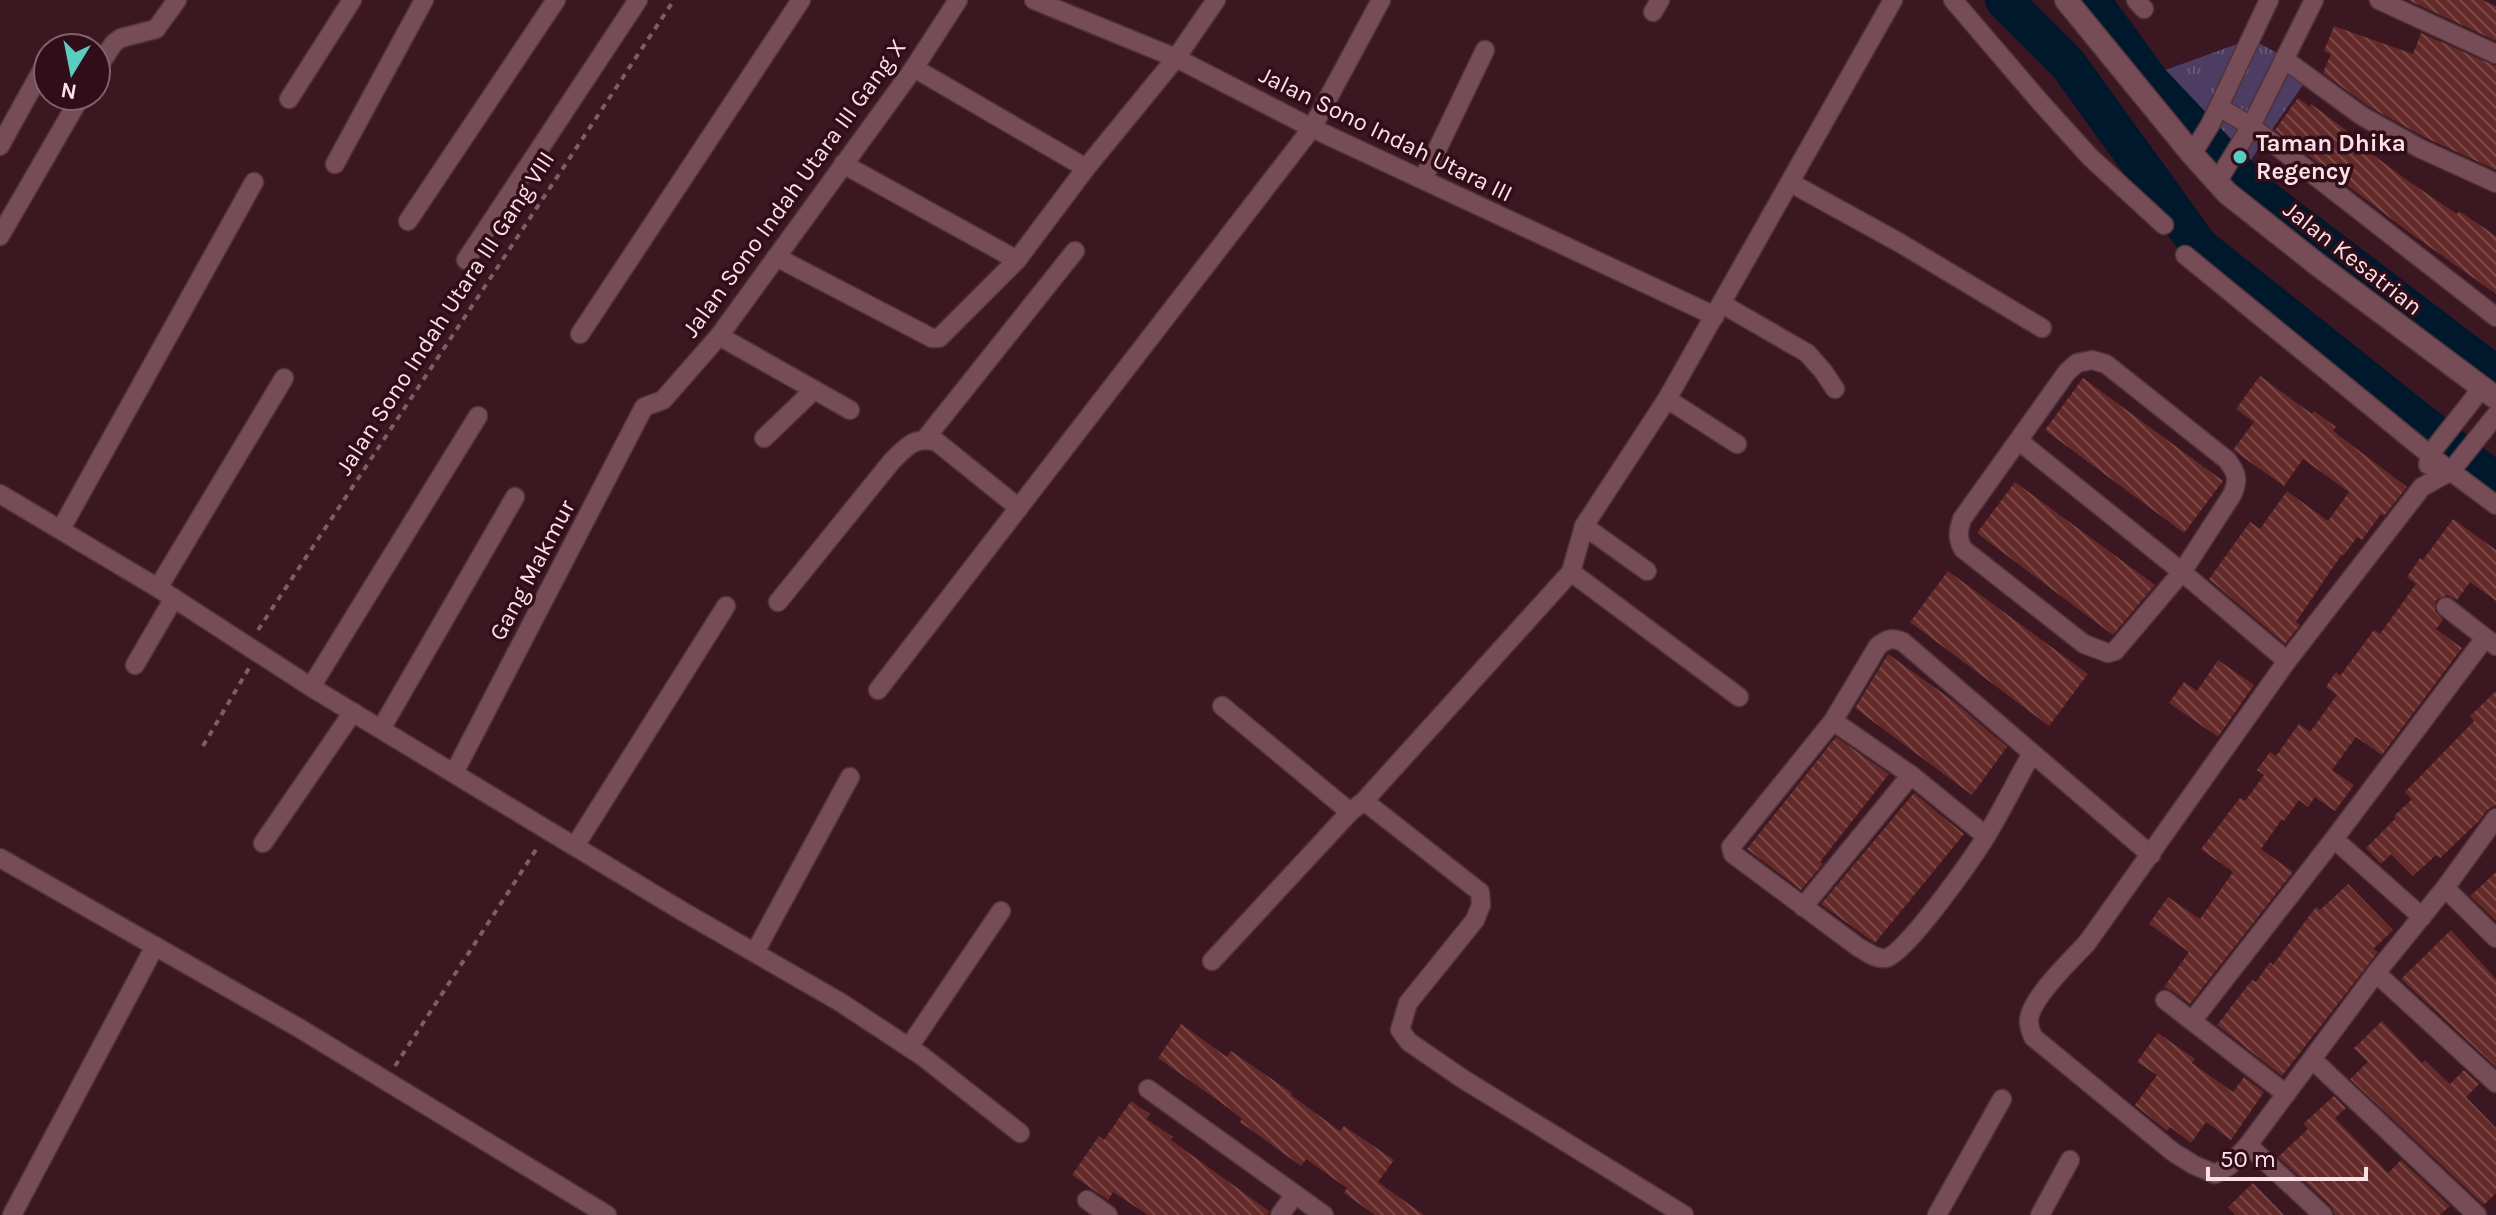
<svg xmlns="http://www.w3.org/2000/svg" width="2496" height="1215" font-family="Karla,sans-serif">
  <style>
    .grass { fill: url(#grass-tufts) }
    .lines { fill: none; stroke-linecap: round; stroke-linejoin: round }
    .river { stroke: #00182b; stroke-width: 38 }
    .building { fill: url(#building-back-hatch) }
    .minor-casing { stroke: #50333b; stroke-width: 21 }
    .tertiary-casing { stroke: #50333b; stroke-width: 25 }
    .path { stroke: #7e5e66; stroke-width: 4; stroke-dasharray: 6 6; stroke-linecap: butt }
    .minor { stroke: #764c56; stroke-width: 18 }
    .tertiary { stroke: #764c56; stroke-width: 22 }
    .poi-dot { fill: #59cebf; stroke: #300d18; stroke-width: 3 }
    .labels { text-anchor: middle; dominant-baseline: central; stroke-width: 7; stroke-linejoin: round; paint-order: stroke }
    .street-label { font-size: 24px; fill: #fbe1e6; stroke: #300d18 }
    .poi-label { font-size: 24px; font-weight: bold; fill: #fbe1e6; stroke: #300d18; text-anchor: start }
  </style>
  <defs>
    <pattern id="grass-tufts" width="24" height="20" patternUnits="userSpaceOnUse" patternTransform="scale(2)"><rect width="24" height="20" fill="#4d3d62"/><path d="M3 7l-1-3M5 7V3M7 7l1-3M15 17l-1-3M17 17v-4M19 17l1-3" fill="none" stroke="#685978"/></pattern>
    <pattern id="building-back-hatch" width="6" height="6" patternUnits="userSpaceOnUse" patternTransform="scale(2)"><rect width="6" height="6" fill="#632a29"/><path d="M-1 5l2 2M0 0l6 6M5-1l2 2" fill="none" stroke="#7a4948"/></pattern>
  </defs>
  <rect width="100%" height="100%" fill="#3b1721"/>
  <path class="grass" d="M2251,39L2285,57L2310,75L2229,191L2135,81Z"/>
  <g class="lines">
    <g class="river">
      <path d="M2004,0L2068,64L2200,247L2496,482"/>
      <path d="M2091,0L2151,82L2254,191L2496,375"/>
    </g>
  </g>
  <g class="building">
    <path d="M2408,0H2482L2496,6V41Z"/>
    <path d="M2334,26L2413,54L2421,33L2496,66V170L2424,137L2368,106L2323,73L2331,54L2324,51Z"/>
    <path d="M2298,98L2310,107L2311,104L2366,145L2364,148L2404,178L2457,214L2459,211L2496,236V294L2406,230L2275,130Z"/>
    <path d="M2260,376L2312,414L2314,411L2336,427L2333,431L2407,487L2384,516L2381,514L2362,540L2357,537L2344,555L2342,554L2296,622L2300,625L2285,644L2209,579L2250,522L2260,529L2287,491L2328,521L2349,492L2303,459L2284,486L2233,450L2254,422L2236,409Z"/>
    <path d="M2083,378L2223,481L2184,533L2045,430Z"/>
    <path d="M2015,482L2155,585L2113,635L1977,533Z"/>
    <path d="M2453,519L2496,550V601L2470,582L2457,600L2447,595L2436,600L2435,611L2443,620L2436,629L2462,648L2382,755L2356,737L2332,770L2354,785L2335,811L2315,797L2308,807L2299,800L2284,821L2282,819L2261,849L2293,872L2190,1004L2172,991L2164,987L2189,952L2149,924L2168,897L2200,919L2233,872L2201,849L2240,798L2245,801L2264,775L2257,770L2270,752L2276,756L2299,724L2310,732L2337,695L2326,687L2336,672L2340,676L2374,630L2380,634L2416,584L2407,577L2420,558L2423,560Z"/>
    <path d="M1948,571L2088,674L2049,726L1910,622Z"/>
    <path d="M1888,654L1955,702L2007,747L1972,795L1855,708Z"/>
    <path d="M2218,660L2254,685L2218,737L2169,703L2184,682L2197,691Z"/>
    <path d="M2496,691V805L2487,810L2479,821L2440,858L2436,855L2413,876L2391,854L2381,864L2366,848L2396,818L2394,816L2412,799L2405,792L2474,721L2470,716Z"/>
    <path d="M1836,737L1889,774L1820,862L1823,864L1801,890L1747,849Z"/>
    <path d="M1914,793L1964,834L1875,943L1821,904Z"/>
    <path d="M2496,872V921L2470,896Z"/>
    <path d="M2348,884L2393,930L2373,949L2378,952L2282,1076L2217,1025L2252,980L2256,982L2270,962L2273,965L2316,907L2320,910Z"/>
    <path d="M2451,930L2496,979V1067L2401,979Z"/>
    <path d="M2382,1021L2422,1063L2425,1060L2450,1084L2464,1070L2479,1084L2466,1097L2496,1128V1193L2484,1205L2350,1079L2368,1062L2354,1048Z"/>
    <path d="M1181,1024L1227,1057L1231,1051L1292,1093L1291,1095L1340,1131L1344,1126L1394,1160L1378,1182L1424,1215H1375L1344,1193L1347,1188L1306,1159L1301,1166L1240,1122L1242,1119L1227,1107L1158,1058Z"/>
    <path d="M2158,1033L2195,1059L2192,1063L2233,1092L2244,1077L2264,1092L2231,1140L2206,1122L2191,1143L2170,1127L2167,1131L2135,1105L2157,1075L2137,1062Z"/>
    <path d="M2334,1096L2346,1108L2335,1118L2388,1173L2401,1160L2450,1206L2440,1215H2335L2331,1206L2278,1157L2308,1129L2303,1124Z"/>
    <path d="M1131,1101L1150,1114L1146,1119L1173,1137L1171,1140L1269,1211L1268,1215H1148L1113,1192L1108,1200L1072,1175L1099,1136L1104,1140Z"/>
    <path d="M2253,1183L2284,1215H2236L2228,1207Z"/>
  </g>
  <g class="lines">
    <defs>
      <g id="minor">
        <path d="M1034,0L1176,58L1312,128L1715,316"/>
        <path d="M1953,0L2042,104L2090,157L2164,225"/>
        <path d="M2136,0L2144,9"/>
        <path d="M2379,0L2496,54"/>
        <path d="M1653,12L1660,0"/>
        <path d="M2284,59L2362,116L2419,148L2496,183"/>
        <path d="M914,68L1086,168"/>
        <path d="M96,70L114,43L121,38L156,29L177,0"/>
        <path d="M289,99L352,0"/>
        <path d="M2219,107L2251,126L2496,317"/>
        <path d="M0,146L48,59"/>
        <path d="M2192,154L2210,125L2269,0"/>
        <path d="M335,164L424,0"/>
        <path d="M843,164L1017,260"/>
        <path d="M1423,179L1485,50"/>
        <path d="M2217,182L2251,126L2314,0"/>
        <path d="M1791,183L1900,243L2042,328"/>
        <path d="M408,221L556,0"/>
        <path d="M0,236L81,96"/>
        <path d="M2185,255L2441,464L2496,505"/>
        <path d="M776,257L932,338H939L1017,260L1086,168L1176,58L1216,0"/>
        <path d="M466,260L638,0"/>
        <path d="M1722,304L1807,353L1823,371L1835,389"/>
        <path d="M580,334L801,0"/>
        <path d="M719,336L850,410"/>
        <path d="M2092,360L2106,364L2227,460C2237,473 2239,480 2232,495L2182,572L2115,651L2108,653L2084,644L1963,549C1957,538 1958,531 1962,519L2067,372L2077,363Z"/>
        <path d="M1667,399L1737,444"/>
        <path d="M2496,415L2451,471L2422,487L2287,661L2087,943C2072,959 2032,997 2029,1019C2028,1025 2031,1031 2033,1037L2173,1152L2194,1165L2215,1174L2229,1166L2248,1145L2376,973L2445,888L2496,818"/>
        <path d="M764,438L814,390"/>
        <path d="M925,439L1075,251"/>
        <path d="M2019,441L2182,572L2287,661"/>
        <path d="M2428,465L2430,454L2482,388"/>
        <path d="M0,494L158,588L311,687L496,799L682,911L840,1002L922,1056L1020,1133"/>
        <path d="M1584,526L1647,571"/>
        <path d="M61,529L254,182"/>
        <path d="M1571,572L1739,697"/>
        <path d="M158,588L284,378"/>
        <path d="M778,602L892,461C907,446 915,436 937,442L1019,508"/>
        <path d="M2446,607L2496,646"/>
        <path d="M135,665L174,598"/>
        <path d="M311,687L478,416"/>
        <path d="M878,690L1312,128L1381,0"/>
        <path d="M1222,706L1350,812"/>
        <path d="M1833,721L1911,775L1986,836"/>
        <path d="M381,729L515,497"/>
        <path d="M2032,753C2017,780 2003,808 1987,835C1974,856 1906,954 1886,958C1876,960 1866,951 1858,947L1733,854L1731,847L1833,721L1878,646C1887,639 1892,637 1903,642L2151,855"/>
        <path d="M454,773L644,407L663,400L719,336L914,68L958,0"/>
        <path d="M1364,801L1480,892L1481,905L1475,920L1408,1003L1400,1030L1409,1042L1463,1079L1684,1215"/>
        <path d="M2334,839L2422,917"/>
        <path d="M263,843L353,712"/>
        <path d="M575,846L726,606"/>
        <path d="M0,858L299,1028L607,1215"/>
        <path d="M2445,888L2496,938"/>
        <path d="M1803,907L1911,775"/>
        <path d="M755,952L850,777"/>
        <path d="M1212,961L1350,812L1364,801L1571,572L1584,526L1667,399L1893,0"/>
        <path d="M2376,973L2496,1083"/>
        <path d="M2165,1000L2286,1094"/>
        <path d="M2192,1021L2334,839L2485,638"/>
        <path d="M909,1047L1001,911"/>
        <path d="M2313,1060L2477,1215"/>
        <path d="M1148,1089L1324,1215"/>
        <path d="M2248,1145L2323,1215"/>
        <path d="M1087,1200L1108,1215"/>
        <path d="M12,1215L155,946"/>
        <path d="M1280,1215L1295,1194"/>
        <path d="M1937,1215L2002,1099"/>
        <path d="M2040,1215L2070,1160"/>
      </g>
      <path id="tertiary" d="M2066,0L2192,154L2227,193L2318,265L2496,398"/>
    </defs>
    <use href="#minor" class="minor-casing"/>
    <use href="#tertiary" class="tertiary-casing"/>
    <g class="path">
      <path d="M258,630L674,0"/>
      <path d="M203,746L249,668"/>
      <path d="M395,1066L539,845"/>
    </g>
    <use href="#minor" class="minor"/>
    <use href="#tertiary" class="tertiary"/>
  </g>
  <circle class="poi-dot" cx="2240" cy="157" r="8"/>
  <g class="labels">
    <g class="street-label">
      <text transform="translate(1386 134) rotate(26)">Jalan Sono Indah Utara III</text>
      <text transform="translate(794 188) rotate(-54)">Jalan Sono Indah Utara III Gang X</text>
      <text transform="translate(2353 258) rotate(38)">Jalan Kesatrian</text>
      <text transform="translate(445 313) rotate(-57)">Jalan Sono Indah Utara III Gang VIII</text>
      <text transform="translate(532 570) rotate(-62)">Gang Makmur</text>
    </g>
    <g class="poi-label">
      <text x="2256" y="143">Taman Dhika<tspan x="2256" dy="28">Regency</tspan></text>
    </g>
  </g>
  <g transform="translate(72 72) rotate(190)"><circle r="38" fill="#300d18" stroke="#81626a" stroke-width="2"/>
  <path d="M0-6L14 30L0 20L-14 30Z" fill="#59cebf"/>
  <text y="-12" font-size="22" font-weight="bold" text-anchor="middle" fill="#fbe1e6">N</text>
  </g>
  <path d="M2208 1167v12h158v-12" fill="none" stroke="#fbe1e6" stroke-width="4"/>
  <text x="2220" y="1167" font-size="24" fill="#fbe1e6" stroke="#300d18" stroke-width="6" paint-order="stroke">50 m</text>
</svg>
